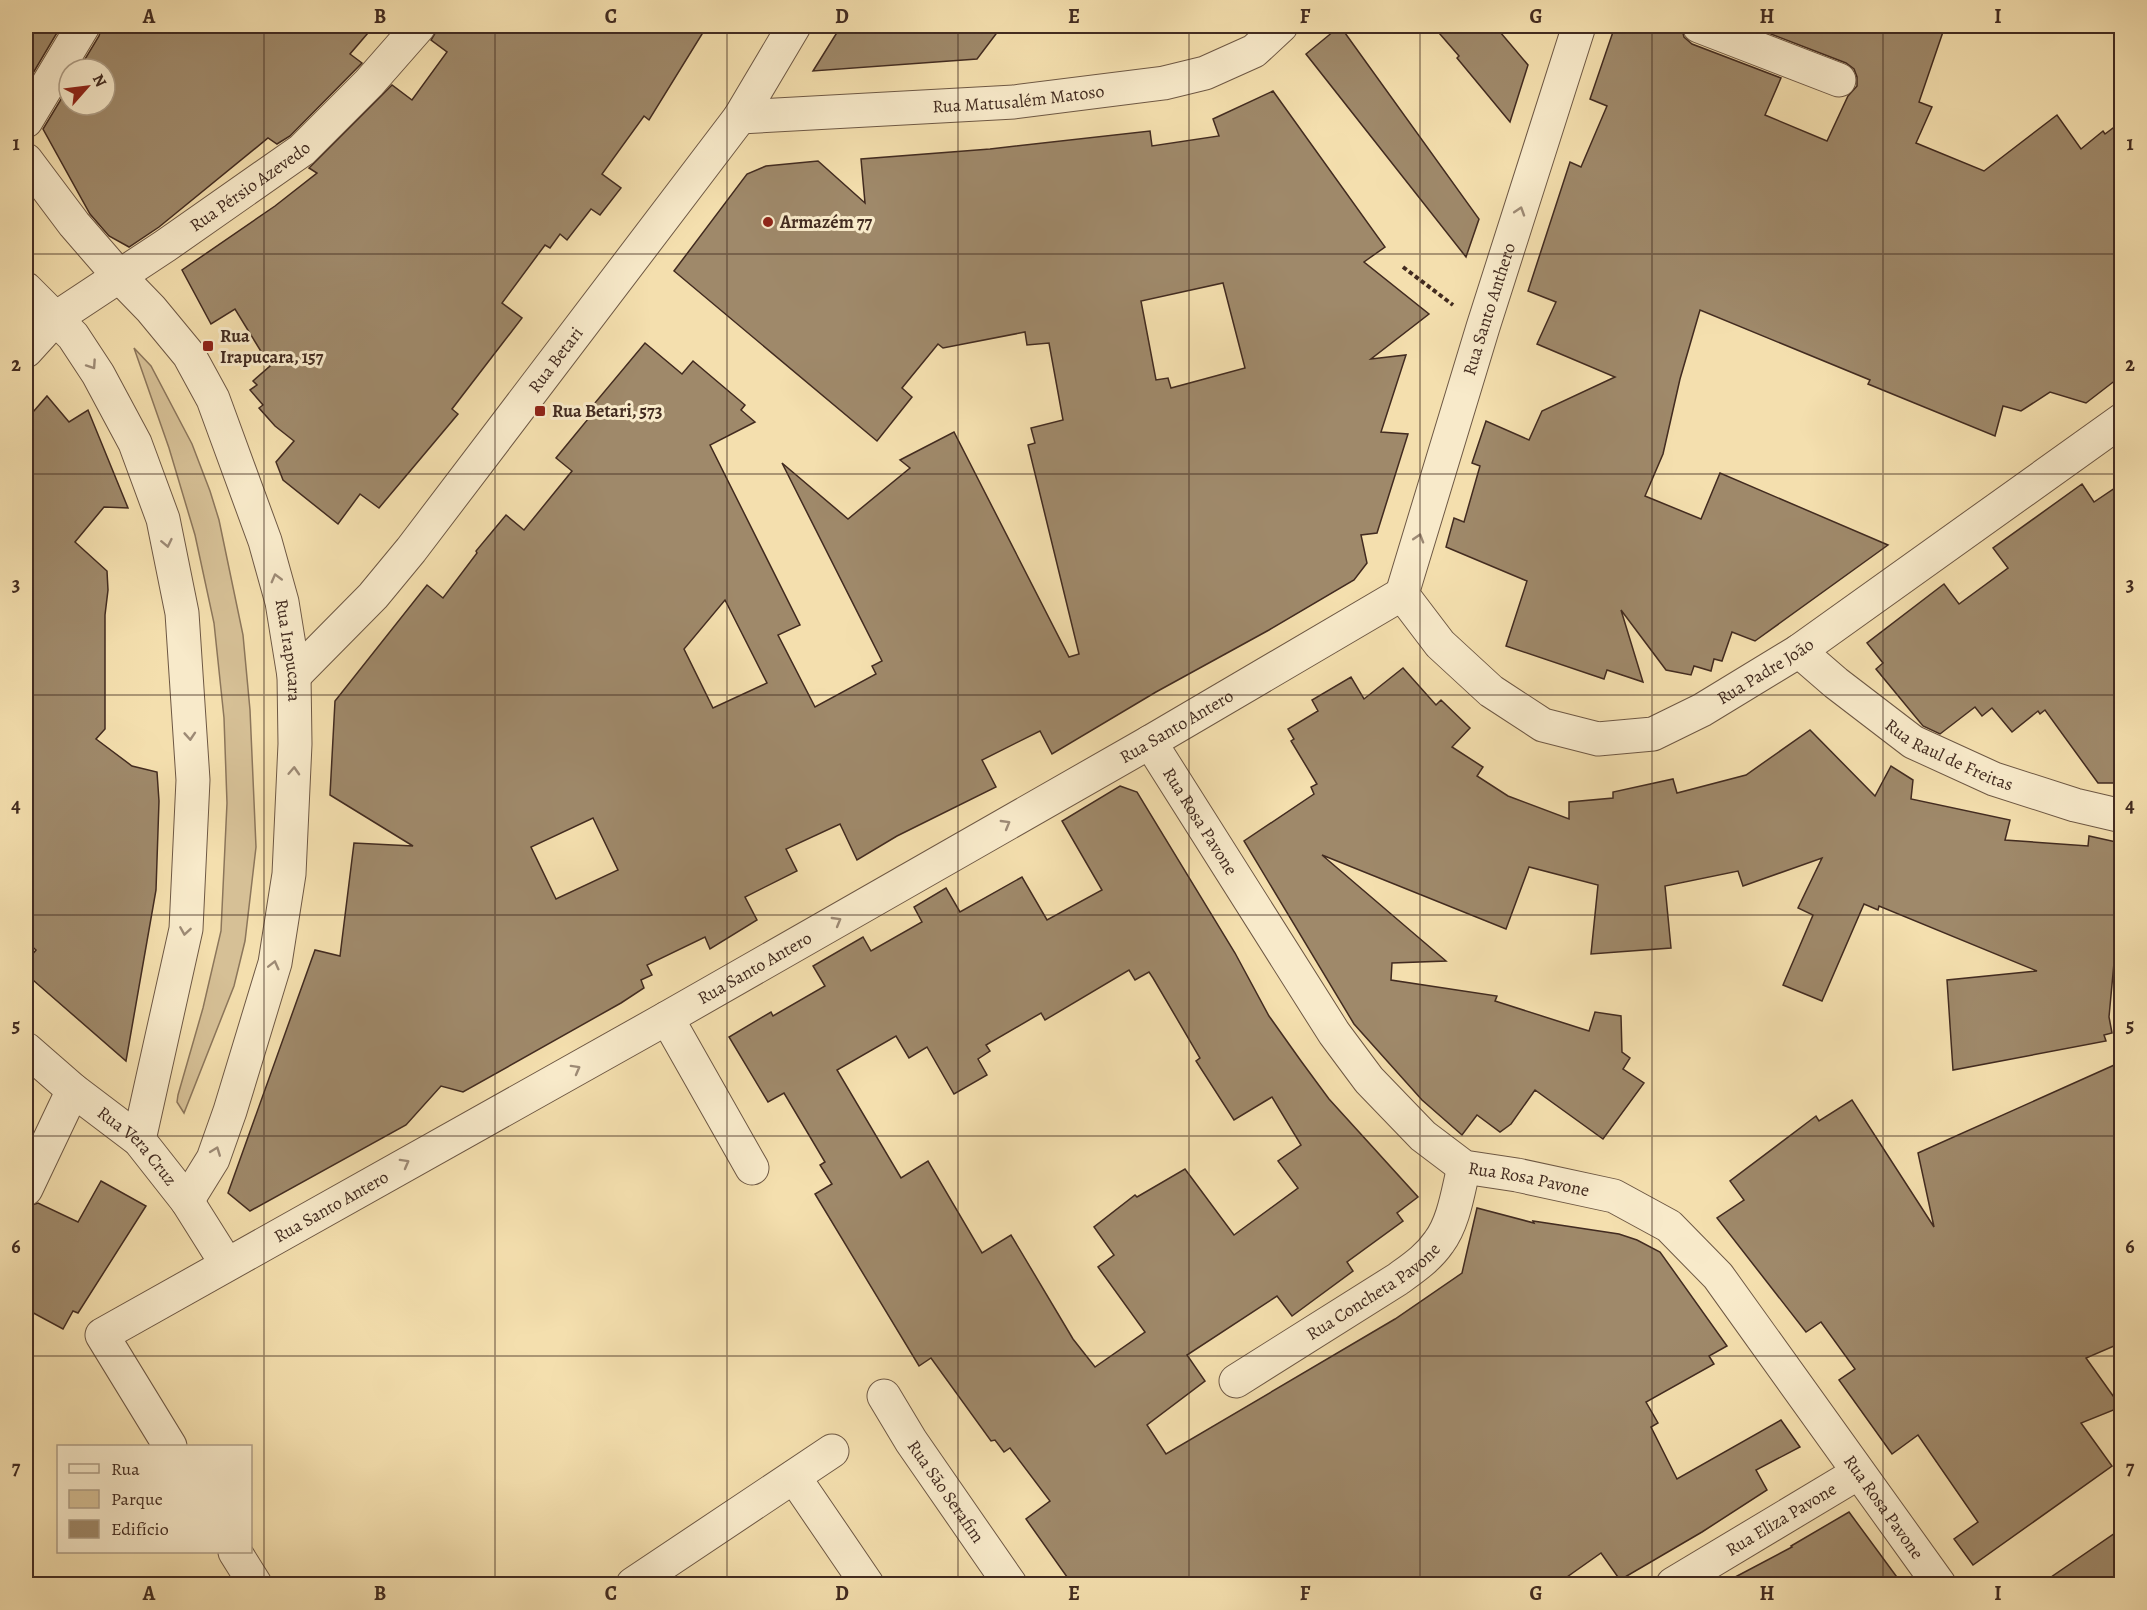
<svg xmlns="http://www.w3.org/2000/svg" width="2147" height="1610" font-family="Alegreya,serif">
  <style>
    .green { fill: #d6c096; stroke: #8c765b; stroke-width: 1.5 }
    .building { fill: #9f896a; stroke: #422b20; stroke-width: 1.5; fill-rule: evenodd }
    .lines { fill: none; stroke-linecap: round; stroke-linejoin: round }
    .minor-casing { stroke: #6e5844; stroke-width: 35 }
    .path { stroke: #422b20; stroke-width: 4; stroke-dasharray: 4.5 3; stroke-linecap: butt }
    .minor { stroke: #f8eaca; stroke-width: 33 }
    .oneway { stroke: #9d8a75 }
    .grid { fill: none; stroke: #422b20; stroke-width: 1.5; stroke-opacity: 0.55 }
    .poi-dot { fill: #8f2418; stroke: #f8eaca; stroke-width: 2 }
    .labels { text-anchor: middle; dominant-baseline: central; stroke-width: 6; stroke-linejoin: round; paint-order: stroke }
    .street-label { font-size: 18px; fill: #422b20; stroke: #f8eaca }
    .poi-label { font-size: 18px; font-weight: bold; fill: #422b20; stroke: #f8eaca; text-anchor: start }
    .neatline { fill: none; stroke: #422b20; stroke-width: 2 }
    .grid-label { font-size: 20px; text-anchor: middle; font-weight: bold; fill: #422b20 }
  </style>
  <rect width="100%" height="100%" fill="#f4dfae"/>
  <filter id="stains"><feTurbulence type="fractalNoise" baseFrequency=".00333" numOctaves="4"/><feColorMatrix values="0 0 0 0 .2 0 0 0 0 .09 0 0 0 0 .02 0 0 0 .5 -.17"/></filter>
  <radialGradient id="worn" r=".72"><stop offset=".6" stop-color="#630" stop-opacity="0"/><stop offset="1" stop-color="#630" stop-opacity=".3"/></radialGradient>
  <path class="green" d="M134,348L151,366L192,444L210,491L219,520L243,635L250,710L256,847L245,941L234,986L184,1113L177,1102L178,1095L203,1008L221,931L227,803L224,718L214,623L195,535L169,448Z"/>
  <g class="building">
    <path d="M26,26H61L26,85Z"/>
    <path d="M102,26H374L350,54L362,63L290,136L277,144L268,138L159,227L129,247L109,236L90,214L43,129L69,86V105H105V69H79L99,36Z"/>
    <path d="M437,26H707L649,120L644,116L602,174L621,188L600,215L591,209L567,240L560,234L550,248L545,245L502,303L522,318L452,409L458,414L379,508L360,494L338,524L283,480L276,462L294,441L275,426L259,408L263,405L250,390L257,385L253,381L270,366L235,309L211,324L182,270L275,206L317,173L309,168L392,85L412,100L447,52L431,40L437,30Z"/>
    <path d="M841,26H1002L977,59L813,71Z"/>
    <path d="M1340,26L1479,219L1466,257L1306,54Z"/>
    <path d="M1433,26H1495L1528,65L1510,122L1457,58L1459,56Z"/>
    <path d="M1615,26H1681L1684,37L1692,44L1781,78L1765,115L1827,141L1848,96L1857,86V77L1854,69L1846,63L1750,26H1945L1919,102L1932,107L1916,143L1984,171L2057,115L2081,149L2103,131L2105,134L2121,122V376L2086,403L2050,392L2021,411L2003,406L1995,436L1868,384L1870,380L1700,310L1680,379L1663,454L1645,496L1701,519L1720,473L1888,545L1755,641L1732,632L1722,661L1714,659L1711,671L1694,666L1691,675L1666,670L1621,610L1643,682L1607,670L1604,679L1506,646L1527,581L1446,547L1454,518L1464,522L1480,466L1472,463L1486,421L1529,440L1542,411L1615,377L1537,344L1556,302L1528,291L1570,162L1581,167L1607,106L1590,99Z"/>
    <path d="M1273,91L1385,247L1364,262L1429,314L1371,359L1406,355L1381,432L1408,434L1377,533L1361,535L1367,563L1354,580L1269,630L1156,692L1052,754L1040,731L982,760L996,787L897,836L857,860L840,824L786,849L797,871L745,897L757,920L710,949L705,937L647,965L652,975L641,980L644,988L621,1003L463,1092L441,1086L406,1125L250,1211L228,1193L315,950L340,956L354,843L413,846L330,795L335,701L427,585L443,598L477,553L476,551L506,515L524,530L572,471L556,458L593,413L589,410L645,343L682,374L693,361L745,405L741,410L755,422L710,445L800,625L778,635L815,707L876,674L872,666L882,661L782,463L848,519L910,468L900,460L954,432L1069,657L1079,654L1028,445L1035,443L1031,428L1063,420L1049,343L1027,345L1025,332L943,348L938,344L902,388L912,397L877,441L674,271L747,174L766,166L818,161L865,203L861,159L990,149L1150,131L1152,146L1219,136L1213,119ZM1223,283L1245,368L1171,388L1168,378L1156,380L1141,301ZM725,600L767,683L713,708L684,649ZM593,818L618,870L556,899L531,847Z"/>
    <path d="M47,396L69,422L88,410L128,508L104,507L75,542L107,571L108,590L105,615V729L96,739L132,766L157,772L159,801L156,890L126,1061L26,974V962L36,950L26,941V420Z"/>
    <path d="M2082,484L2094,502L2121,484V783H2098L2045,710L2040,714L2038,711L2012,732L1992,708L1982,716L1975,707L1940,734L1923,726L1876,669L1883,663L1867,643L1944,584L1959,604L2008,568L1993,548Z"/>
    <path d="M1403,668L1436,705L1441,700L1470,728L1452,747L1483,767L1477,776L1508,796L1569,819V802L1613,798V792L1673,779L1677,793L1746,775L1810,730L1875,796L1891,766L1913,780L1911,799L2010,820L2005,840L2088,846L2089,836L2121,843V887L2109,1017L2112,1033L2104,1035L2106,1041L1953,1070L1947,980L2037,971L1879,906L1878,910L1864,904L1822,1001L1783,985L1813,915L1798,908L1822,858L1743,886L1738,871L1665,886L1671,948L1591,954L1598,885L1529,867L1506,929L1322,855L1446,961L1392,963L1391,980L1497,996L1495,1001L1589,1031L1595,1012L1621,1016L1622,1052L1630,1058L1623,1069L1644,1083L1603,1139L1535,1090L1511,1124L1500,1132L1477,1115L1462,1135L1422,1100L1354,1024L1244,841L1314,794L1311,787L1317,784L1291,741L1294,739L1288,729L1318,711L1312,700L1351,677L1364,699Z"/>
    <path d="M1120,786L1137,792L1235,953L1269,1016L1301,1061L1329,1099L1418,1197L1397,1213L1403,1221L1347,1262L1353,1271L1292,1316L1277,1296L1187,1355L1205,1381L1147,1425L1166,1454L1395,1319L1462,1273L1477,1208L1534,1223L1533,1221L1619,1234L1637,1240L1660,1252L1727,1346L1709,1356L1714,1364L1646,1402L1658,1423L1651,1427L1677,1479L1781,1420L1800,1447L1756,1470L1767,1490L1702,1532L1620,1580L1601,1553L1557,1584H1072L1026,1519L1050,1501L1010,1448L1004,1452L995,1440L991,1441L931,1358L919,1366L815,1194L832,1184L820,1165L825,1162L784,1093L768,1102L729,1037L771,1012L773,1016L825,986L813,966L863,937L871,951L922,922L914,907L946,888L960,912L1022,877L1047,920L1102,890L1062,821ZM1129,970L1135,980L1149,972L1153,978L1200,1058L1196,1061L1234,1120L1272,1097L1301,1145L1278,1161L1298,1188L1234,1235L1185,1169L1137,1197L1135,1195L1094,1227L1114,1255L1098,1267L1145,1332L1095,1367L1073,1339L1011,1235L982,1253L928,1161L901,1178L837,1070L896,1036L909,1058L927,1047L954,1094L987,1075L978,1059L990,1051L986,1045L1041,1013L1045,1020Z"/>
    <path d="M2121,1062V1343L2086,1358L2121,1407L2081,1423L2112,1466L1973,1565L1954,1539L1978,1522L1918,1435L1892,1454L1839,1380L1855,1369L1821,1322L1806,1332L1717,1218L1744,1200L1730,1181L1816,1116L1819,1121L1852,1100L1934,1227L1918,1153Z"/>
    <path d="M101,1181L146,1206L78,1313L73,1311L63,1329L26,1309V1207L38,1203L78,1222Z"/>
    <path d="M1849,1512L1902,1584H1722L1792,1547L1791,1546Z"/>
    <path d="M2121,1529V1584H2041Z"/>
  </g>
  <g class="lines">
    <defs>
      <g id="minor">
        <path d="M1699,26L1839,80"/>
        <path id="s1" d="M740,117L1014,102L1164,83L1205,73L1254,51L1281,26"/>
        <path d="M26,121L83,26"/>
        <path id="s2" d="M26,160L74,224L119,276L151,309L189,355L213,399L265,541L282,602L294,676L295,744L289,874L275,963L230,1111L213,1159L187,1201"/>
        <path d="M26,289L73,336L98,374L135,443L163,519L182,613L193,780L186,929L139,1140"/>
        <path id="s3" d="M26,351L56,318L165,246L302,150L369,83L419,26"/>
        <path id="s4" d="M1402,594L1440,644L1491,691L1543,725L1598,739L1653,734L1702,710L1799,651L2122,420"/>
        <path id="s5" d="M1402,594L1483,327L1579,26"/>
        <path id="s6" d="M1799,651L1836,683L1913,742L1994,779L2075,805L2122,816"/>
        <path id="s7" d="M294,676L373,596L411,550L740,117L794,26"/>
        <path id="s8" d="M1150,742L1334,1033L1369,1080L1423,1136L1464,1167L1517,1175L1614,1196L1669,1226L1718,1276L1939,1584"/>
        <path d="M667,1018L752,1168"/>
        <path id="s9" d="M26,1049L73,1090L139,1140L187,1201L226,1263"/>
        <path d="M26,1189L73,1090"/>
        <path id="s10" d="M1236,1381L1398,1279C1413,1268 1428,1258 1439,1242C1454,1222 1458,1191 1464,1167"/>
        <path id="s11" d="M884,1396L911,1441L1010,1584"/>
        <path id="s12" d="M170,1446L102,1335L667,1018L1150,742L1402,594"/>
        <path d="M794,1477L867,1584"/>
        <path d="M235,1552L255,1584"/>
        <path d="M633,1584L832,1451"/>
        <path id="s13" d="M1673,1584L1858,1473"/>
      </g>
    </defs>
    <use href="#minor" class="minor-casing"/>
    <path class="path" d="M1403,267L1453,305"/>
    <use href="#minor" class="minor"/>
  </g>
  <defs><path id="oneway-chevron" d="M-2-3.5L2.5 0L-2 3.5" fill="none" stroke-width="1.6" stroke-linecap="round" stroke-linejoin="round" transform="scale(1.5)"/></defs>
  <g class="oneway">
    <use href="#oneway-chevron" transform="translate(1520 211) rotate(-72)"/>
    <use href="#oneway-chevron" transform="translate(92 365) rotate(56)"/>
    <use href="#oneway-chevron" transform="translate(1419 538) rotate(-73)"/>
    <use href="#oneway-chevron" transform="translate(167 543) rotate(78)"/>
    <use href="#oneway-chevron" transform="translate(276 578) rotate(-105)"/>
    <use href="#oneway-chevron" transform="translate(190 736) rotate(86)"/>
    <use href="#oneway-chevron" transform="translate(294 771) rotate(-87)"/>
    <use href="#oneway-chevron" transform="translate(1006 824) rotate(-30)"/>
    <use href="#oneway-chevron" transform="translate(837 921) rotate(-30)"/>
    <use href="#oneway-chevron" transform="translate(185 931) rotate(99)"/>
    <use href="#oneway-chevron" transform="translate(274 965) rotate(-76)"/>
    <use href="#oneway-chevron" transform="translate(576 1069) rotate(-29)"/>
    <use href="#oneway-chevron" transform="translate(216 1151) rotate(-69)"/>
    <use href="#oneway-chevron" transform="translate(405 1163) rotate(-29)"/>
  </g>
  <path class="grid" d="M264,26V1584M495,26V1584M727,26V1584M958,26V1584M1189,26V1584M1420,26V1584M1652,26V1584M1883,26V1584M26,254H2122M26,474H2122M26,695H2122M26,915H2122M26,1136H2122M26,1356H2122"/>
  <g class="poi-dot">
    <circle cx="768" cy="222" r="6"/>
    <rect x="202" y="340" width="12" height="12" rx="3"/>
    <rect x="534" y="405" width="12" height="12" rx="3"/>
  </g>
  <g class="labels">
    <g class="street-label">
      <text stroke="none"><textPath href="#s1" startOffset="279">Rua Matusalém Matoso</textPath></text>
      <text stroke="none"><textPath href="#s3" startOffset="279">Rua Pérsio Azevedo</textPath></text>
      <text stroke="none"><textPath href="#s5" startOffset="298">Rua Santo Anthero</textPath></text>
      <text stroke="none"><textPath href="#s7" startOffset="411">Rua Betari</textPath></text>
      <text stroke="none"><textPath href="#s2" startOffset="568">Rua Irapucara</textPath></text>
      <text stroke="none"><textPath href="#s4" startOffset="435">Rua Padre João</textPath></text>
      <text stroke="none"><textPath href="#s12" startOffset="1365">Rua Santo Antero</textPath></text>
      <text stroke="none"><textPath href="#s6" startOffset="184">Rua Raul de Freitas</textPath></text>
      <text stroke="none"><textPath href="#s8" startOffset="94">Rua Rosa Pavone</textPath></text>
      <text stroke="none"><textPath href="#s12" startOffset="879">Rua Santo Antero</textPath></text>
      <text stroke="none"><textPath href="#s9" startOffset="148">Rua Vera Cruz</textPath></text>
      <text stroke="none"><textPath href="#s8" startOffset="598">Rua Rosa Pavone</textPath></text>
      <text stroke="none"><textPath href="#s12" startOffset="393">Rua Santo Antero</textPath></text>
      <text stroke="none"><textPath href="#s10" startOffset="164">Rua Concheta Pavone</textPath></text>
      <text stroke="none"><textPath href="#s11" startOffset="114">Rua São Serafim</textPath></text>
      <text stroke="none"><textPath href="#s8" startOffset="1102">Rua Rosa Pavone</textPath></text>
      <text stroke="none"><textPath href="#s13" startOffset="126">Rua Eliza Pavone</textPath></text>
    </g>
    <g class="poi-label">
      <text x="780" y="222">Armazém 77</text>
      <text x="220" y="336">Rua<tspan x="220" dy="21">Irapucara, 157</tspan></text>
      <text x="552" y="411">Rua Betari, 573</text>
    </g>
  </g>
  <rect width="2147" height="1610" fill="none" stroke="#f4dfae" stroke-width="66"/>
  <rect x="57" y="1445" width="195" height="108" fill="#f8eaca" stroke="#af9e86" stroke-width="1.5"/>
  <rect x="69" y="1464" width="30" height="9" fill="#f8eaca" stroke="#af9e86" stroke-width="1.5"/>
  <text x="111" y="1475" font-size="18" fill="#422b20">Rua</text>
  <rect x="69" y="1490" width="30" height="18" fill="#d6c096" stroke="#af9e86" stroke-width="1.5"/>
  <text x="111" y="1505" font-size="18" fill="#422b20">Parque</text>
  <rect x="69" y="1520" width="30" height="18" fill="#9f896a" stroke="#af9e86" stroke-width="1.5"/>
  <text x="111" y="1535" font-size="18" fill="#422b20">Edifício</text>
  <g transform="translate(87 87) rotate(62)"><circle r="28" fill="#f8eaca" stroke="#af9e86" stroke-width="1.5"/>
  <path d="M0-4.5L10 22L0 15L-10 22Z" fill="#8f2418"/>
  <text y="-9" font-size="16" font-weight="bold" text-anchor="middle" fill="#422b20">N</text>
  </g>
  <rect x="33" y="33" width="2081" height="1544" class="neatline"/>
  <g class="grid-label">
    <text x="149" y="23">A</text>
    <text x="380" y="23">B</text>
    <text x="611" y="23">C</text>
    <text x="842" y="23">D</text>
    <text x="1074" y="23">E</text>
    <text x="1305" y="23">F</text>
    <text x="1536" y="23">G</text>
    <text x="1767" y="23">H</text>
    <text x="1998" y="23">I</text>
    <text x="16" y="150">1</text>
    <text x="2130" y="150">1</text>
    <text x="16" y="371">2</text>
    <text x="2130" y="371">2</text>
    <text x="16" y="591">3</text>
    <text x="2130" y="591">3</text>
    <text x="16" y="812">4</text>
    <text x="2130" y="812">4</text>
    <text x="16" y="1032">5</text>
    <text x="2130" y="1032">5</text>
    <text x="16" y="1253">6</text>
    <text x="2130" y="1253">6</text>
    <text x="16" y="1474">7</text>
    <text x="2130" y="1474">7</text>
    <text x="149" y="1600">A</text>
    <text x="380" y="1600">B</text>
    <text x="611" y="1600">C</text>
    <text x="842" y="1600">D</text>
    <text x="1074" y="1600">E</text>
    <text x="1305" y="1600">F</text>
    <text x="1536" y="1600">G</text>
    <text x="1767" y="1600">H</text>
    <text x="1998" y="1600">I</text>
  </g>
  <rect width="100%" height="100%" filter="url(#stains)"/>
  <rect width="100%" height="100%" fill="url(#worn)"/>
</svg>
